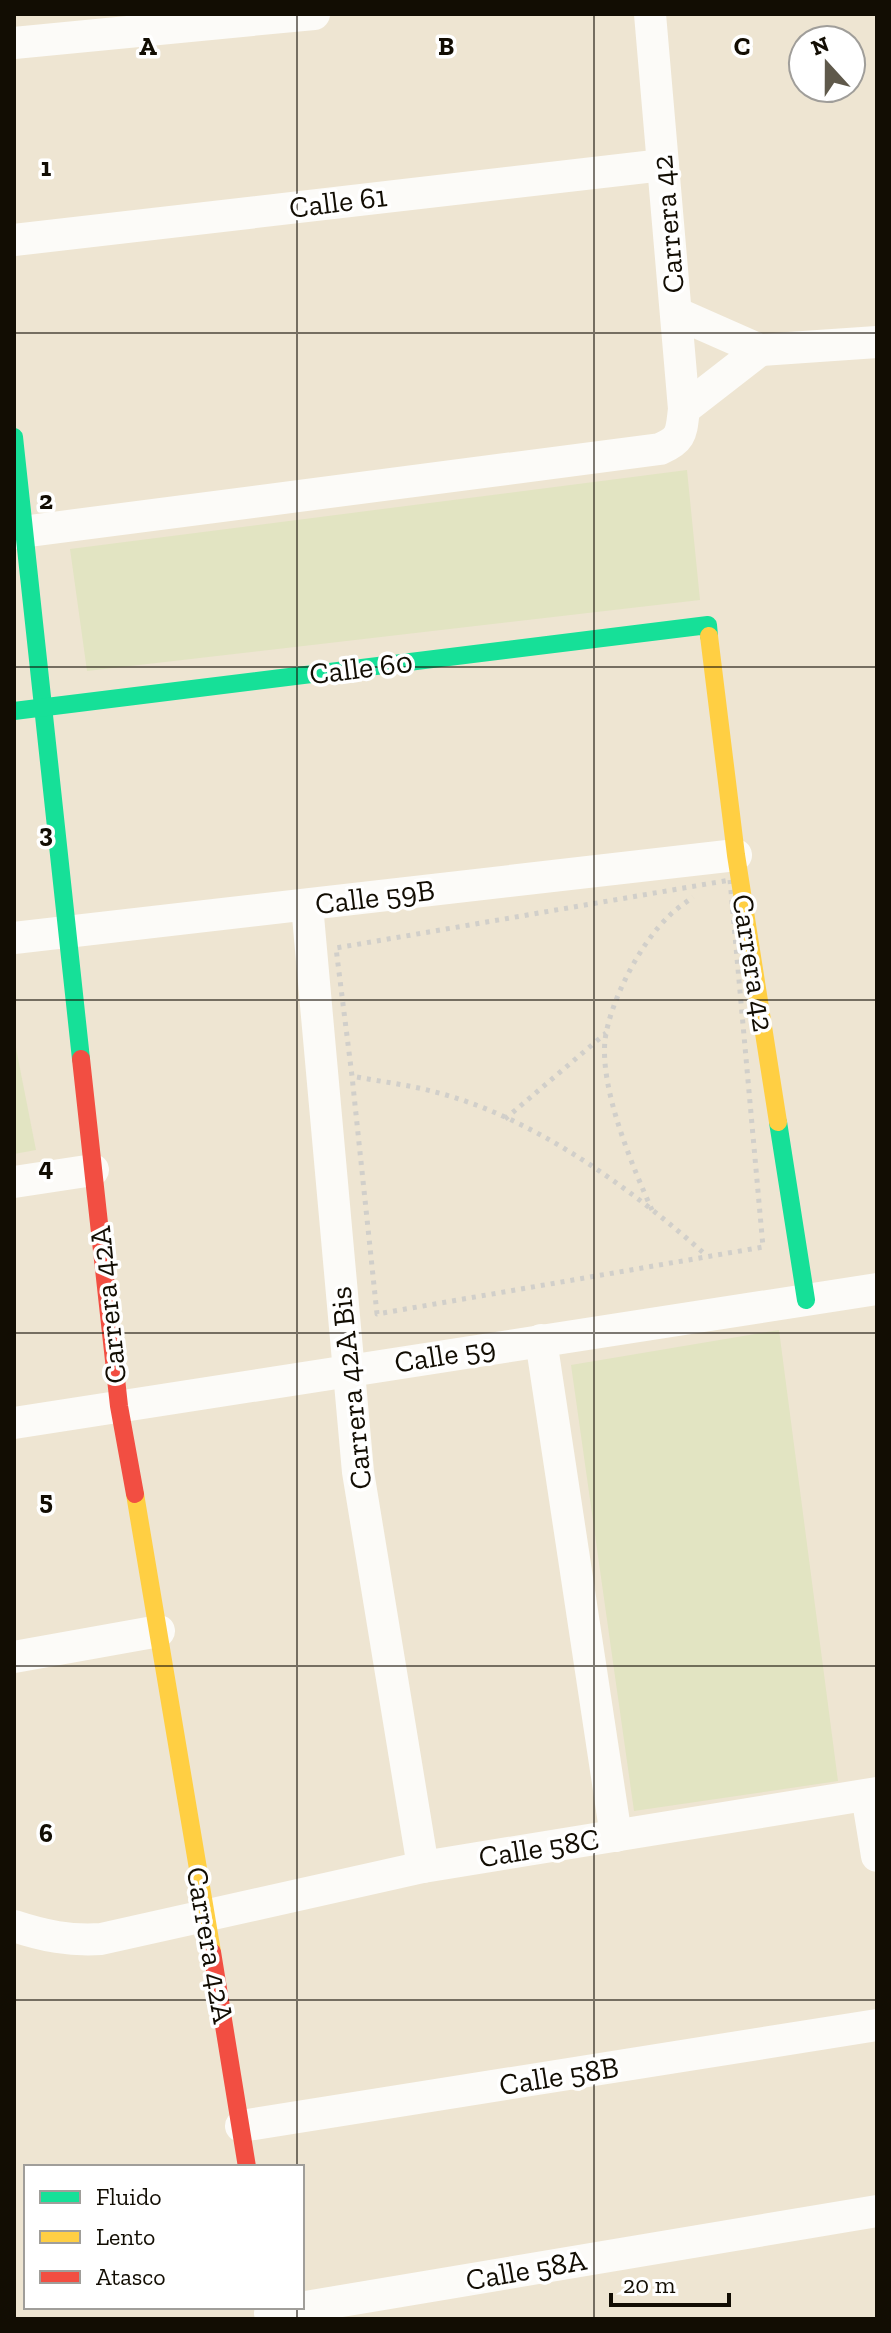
<svg xmlns="http://www.w3.org/2000/svg" width="891" height="2333" font-family="'Zilla Slab',serif">
  <style>
    .green { fill: #e2e4c2 }
    .lines { fill: none; stroke-linecap: round; stroke-linejoin: round }
    .path { stroke: #d1cfca; stroke-width: 5; stroke-dasharray: 4 6; stroke-linecap: butt }
    .street { stroke: #fcfbf8; stroke-width: 32 }
    .fast { stroke: #16e098; stroke-width: 18 }
    .slow { stroke: #ffcf43; stroke-width: 18 }
    .jam { stroke: #f24e42; stroke-width: 18 }
    .grid { fill: none; stroke: #120d03; stroke-width: 2; stroke-opacity: 0.55 }
    .labels { text-anchor: middle; dominant-baseline: central; stroke-width: 7; stroke-linejoin: round; paint-order: stroke }
    .street-label { font-size: 30px; fill: #120d03; stroke: #fff }
    .grid-label { font-size: 26px; text-anchor: middle; font-weight: bold; fill: #120d03; stroke: #fff; stroke-width: 7; stroke-linejoin: round; paint-order: stroke }
  </style>
  <rect width="100%" height="100%" fill="#eee5d2"/>
  <g class="green">
    <path d="M687,470L700,600L87,671L70,549Z"/>
    <path d="M14,1038L36,1150L14,1154Z"/>
    <path d="M779,1330L838,1781L634,1811L571,1365Z"/>
  </g>
  <g class="lines">
    <g class="path">
      <path d="M730,880L763,1247L377,1314L352,1076L336,948Z"/>
      <path d="M357,1077C383,1082 410,1085 435,1092C534,1117 632,1189 707,1256"/>
      <path d="M505,1119L606,1033"/>
      <path d="M652,1210C632,1165 600,1090 605,1040C610,1001 641,942 669,916C676,909 685,903 693,897"/>
    </g>
    <g class="street">
      <path d="M14,43L314,14"/>
      <path d="M14,240L663,165"/>
      <path d="M676,313L760,350L877,342"/>
      <path d="M684,409L760,350"/>
      <path d="M14,533L660,449C683,439 681,432 684,409L650,14"/>
      <path d="M307,905L358,1472L423,1867"/>
      <path d="M14,938L736,855"/>
      <path d="M14,1182L93,1170"/>
      <path d="M541,1340L616,1836"/>
      <path d="M14,1423L877,1289"/>
      <path d="M14,1657L159,1631"/>
      <path d="M867,1795L877,1856"/>
      <path d="M14,1926C44,1936 70,1941 101,1939L423,1867L877,1793"/>
      <path d="M241,2126L877,2025"/>
      <path d="M270,2313L877,2211"/>
    </g>
    <g class="fast">
      <path d="M14,437L81,1059"/>
      <path d="M14,711L708,625L709,636"/>
      <path d="M778,1122L806,1300"/>
    </g>
    <g class="slow">
      <path d="M709,636L736,855L778,1122"/>
      <path d="M135,1494L212,1952"/>
    </g>
    <g class="jam">
      <path d="M81,1059L119,1406L135,1494"/>
      <path d="M212,1952L247,2167"/>
    </g>
  </g>
  <path class="grid" d="M297,14V2167M594,14V2319M14,333H877M14,667H877M14,1000H877M14,1333H877M14,1666H877M14,2000H877M297,2307V2319"/>
  <g class="labels">
    <g class="street-label">
      <text transform="translate(338 202) rotate(-7)">Calle 61</text>
      <text transform="translate(668 224) rotate(-95)">Carrera 42</text>
      <text transform="translate(361 668) rotate(-7)">Calle 60</text>
      <text transform="translate(375 897) rotate(-7)">Calle 59B</text>
      <text transform="translate(753 963) rotate(81)">Carrera 42</text>
      <text transform="translate(108 1305) rotate(-96)">Carrera 42A</text>
      <text transform="translate(445 1355) rotate(-9)">Calle 59</text>
      <text transform="translate(351 1388) rotate(-96)">Carrera 42A Bis</text>
      <text transform="translate(539 1848) rotate(-9)">Calle 58C</text>
      <text transform="translate(210 1945) rotate(80)">Carrera 42A</text>
      <text transform="translate(559 2076) rotate(-9)">Calle 58B</text>
      <text transform="translate(526 2270) rotate(-10)">Calle 58A</text>
    </g>
  </g>
  <g class="grid-label">
    <text x="148" y="55">A</text>
    <text x="446" y="55">B</text>
    <text x="742" y="55">C</text>
    <text x="46" y="176">1</text>
    <text x="46" y="509">2</text>
    <text x="46" y="842">3</text>
    <text x="46" y="1176">4</text>
    <text x="46" y="1509">5</text>
    <text x="46" y="1842">6</text>
  </g>
  <rect width="891" height="2333" fill="none" stroke="#120d03" stroke-width="32"/>
  <rect x="24" y="2165" width="280" height="144" fill="#ffffff" stroke="#a09e9a" stroke-width="2"/>
  <rect x="40" y="2191" width="40" height="12" fill="#16e098" stroke="#a09e9a" stroke-width="2"/>
  <text x="96" y="2205" font-size="24" fill="#120d03">Fluido</text>
  <rect x="40" y="2231" width="40" height="12" fill="#ffcf43" stroke="#a09e9a" stroke-width="2"/>
  <text x="96" y="2245" font-size="24" fill="#120d03">Lento</text>
  <rect x="40" y="2271" width="40" height="12" fill="#f24e42" stroke="#a09e9a" stroke-width="2"/>
  <text x="96" y="2285" font-size="24" fill="#120d03">Atasco</text>
  <g transform="translate(827 64) rotate(339)"><circle r="38" fill="#ffffff" stroke="#a09e9a" stroke-width="2"/>
  <path d="M0-6L14 30L0 20L-14 30Z" fill="#5f594b"/>
  <text y="-12" font-size="22" font-weight="bold" text-anchor="middle" fill="#120d03">N</text>
  </g>
  <path d="M611 2293v12h118v-12" fill="none" stroke="#120d03" stroke-width="4"/>
  <text x="623" y="2293" font-size="24" fill="#120d03" stroke="#ffffff" stroke-width="6" paint-order="stroke">20 m</text>
</svg>
